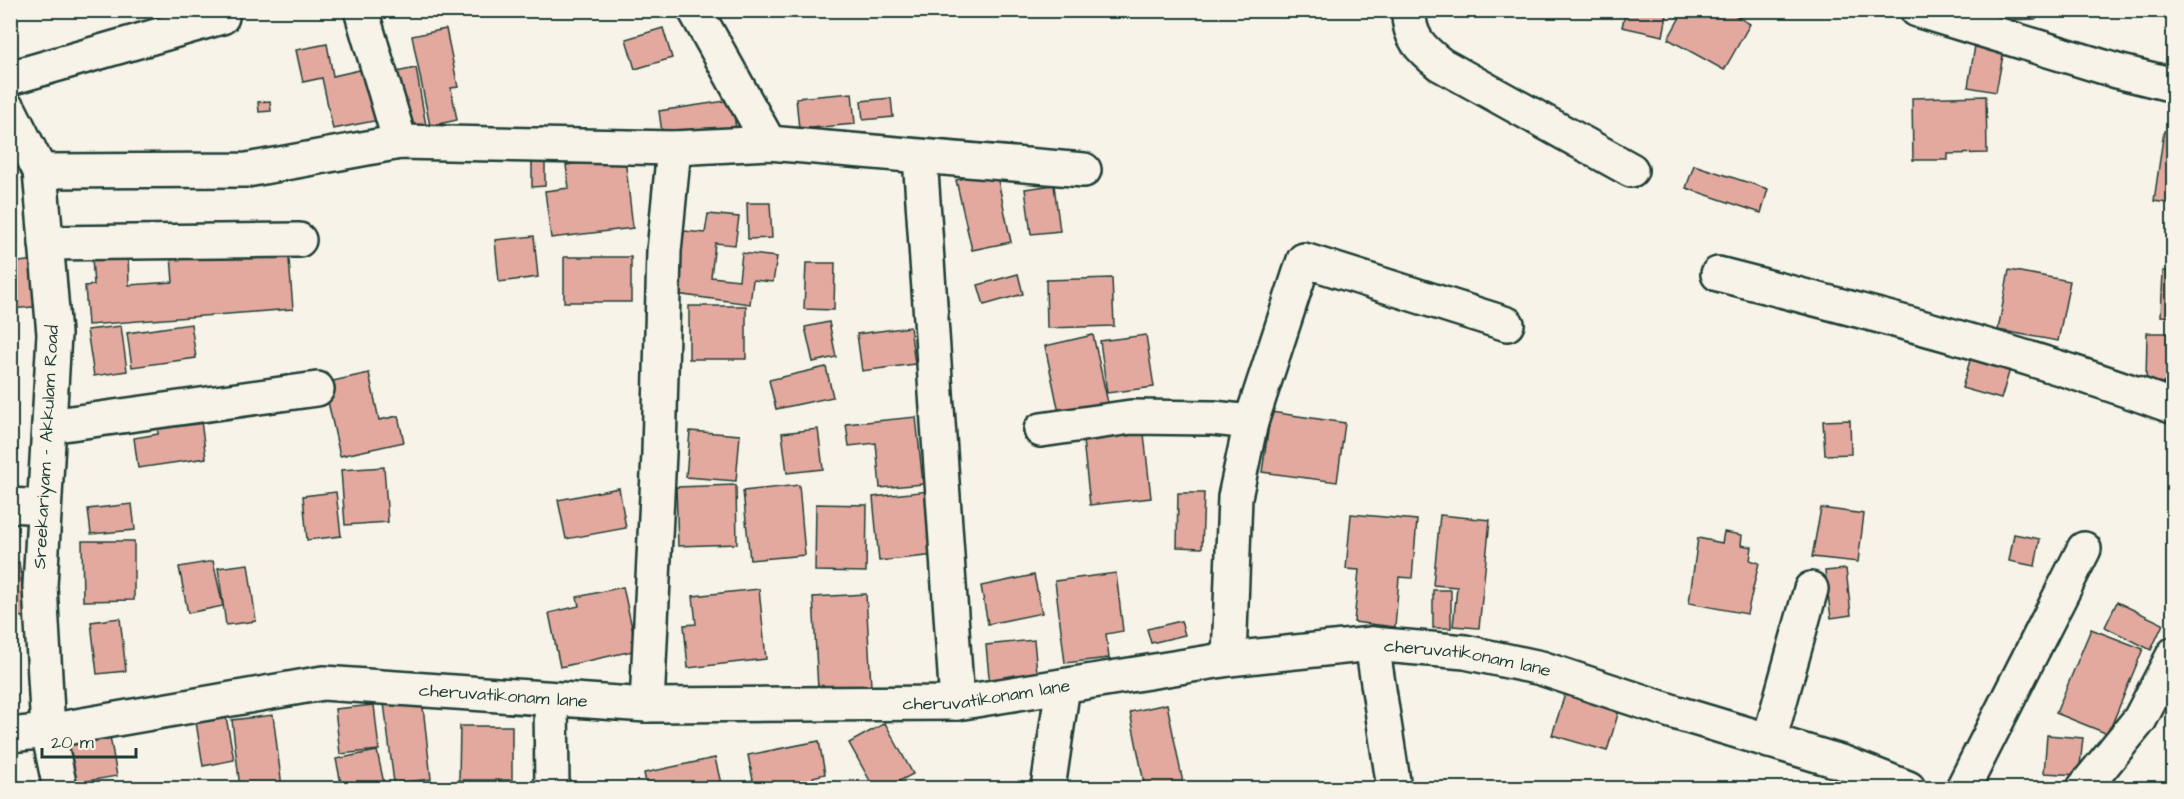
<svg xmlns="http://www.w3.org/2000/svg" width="2184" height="799" font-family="'Architects Daughter',sans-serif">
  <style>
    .building { fill: #e3a99f; stroke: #1f3d34; stroke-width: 1.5 }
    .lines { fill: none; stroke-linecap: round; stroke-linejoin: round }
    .minor-casing { stroke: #1f3d34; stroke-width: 38 }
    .major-casing { stroke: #1f3d34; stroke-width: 38 }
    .minor { stroke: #f7f3e8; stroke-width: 33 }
    .major { stroke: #f7f3e8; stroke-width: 33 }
    .labels { text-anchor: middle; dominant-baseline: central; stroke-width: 6; stroke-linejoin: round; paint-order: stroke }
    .street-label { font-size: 18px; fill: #1f3d34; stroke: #f7f3e8 }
  </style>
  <rect width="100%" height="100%" fill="#f7f3e8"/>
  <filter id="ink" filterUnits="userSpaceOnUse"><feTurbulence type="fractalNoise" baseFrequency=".0167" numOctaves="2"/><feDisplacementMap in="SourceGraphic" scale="12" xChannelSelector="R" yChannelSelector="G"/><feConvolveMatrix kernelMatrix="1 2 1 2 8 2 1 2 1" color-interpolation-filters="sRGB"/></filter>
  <g filter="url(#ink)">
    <g class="building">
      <path d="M1626,10H1668L1663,36L1622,27Z"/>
      <path d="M1684,10H1726L1750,24L1724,70L1668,39Z"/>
      <path d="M1979,10H2035V19L1979,21Z"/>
      <path d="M663,28L672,58L635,69L626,39Z"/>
      <path d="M446,29L458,87L451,88L457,120L430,126L412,36Z"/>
      <path d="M1976,40L2005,45L1996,92L1968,87Z"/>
      <path d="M327,44L333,76L373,67L384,119L333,129L322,78L303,82L296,50Z"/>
      <path d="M416,68L426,126L407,129L396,72Z"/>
      <path d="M852,93L855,124L799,129L796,98Z"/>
      <path d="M1986,96L1987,153L1948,154V160H1913L1912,98Z"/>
      <path d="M891,98L893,117L863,120L861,101Z"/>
      <path d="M732,100L736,129L663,140L659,111Z"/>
      <path d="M270,101L271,111L259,112L258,102Z"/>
      <path d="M2164,131L2174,132V204L2154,201Z"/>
      <path d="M625,158L633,228L551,238L545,191L569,188L566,165Z"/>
      <path d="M532,161H545V186L532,187Z"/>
      <path d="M1694,165L1768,189L1761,213L1686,188Z"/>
      <path d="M996,171L1011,242L972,250L956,180Z"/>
      <path d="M1054,185L1060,231L1031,234L1025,189Z"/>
      <path d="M747,203H770L772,238L748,239Z"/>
      <path d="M708,214L739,217L735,245L715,243L711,277L739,280L742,253L777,257L773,282L753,280L750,304L676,294L684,231L705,233Z"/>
      <path d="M534,236L538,277L499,282L495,240Z"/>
      <path d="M288,247L293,309L88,325L85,286L94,285L92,258L128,256L129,285L173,282L171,256Z"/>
      <rect x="564" y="257" width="67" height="45"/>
      <path d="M36,260L42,306L12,309L10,263Z"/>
      <path d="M806,263H835L834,310L804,309Z"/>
      <path d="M2009,270L2070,281L2058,341L1998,330Z"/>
      <path d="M2163,271L2174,272V317L2161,316Z"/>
      <path d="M1018,274L1023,294L984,305L978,285Z"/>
      <path d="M1112,278L1114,326L1047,328L1046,280Z"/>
      <rect x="689" y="306" width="57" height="53"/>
      <path d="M829,322L836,357L813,362L805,327Z"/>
      <path d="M191,324L196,358L132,367L127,333Z"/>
      <path d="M121,326L127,371L94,376L87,330Z"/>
      <path d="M910,327L915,364L862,371L857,334Z"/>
      <path d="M2147,333H2174V383L2146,382Z"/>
      <path d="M1093,335L1110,412L1061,422L1045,346Z"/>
      <path d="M1146,335L1154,387L1107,393L1100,341Z"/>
      <path d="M1971,357L2010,369L2001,399L1962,388Z"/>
      <path d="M826,367L833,397L776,409L769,380Z"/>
      <path d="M369,373L379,420L398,416L404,442L340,456L324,383Z"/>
      <path d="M1271,412L1345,423L1337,482L1262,472Z"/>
      <path d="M200,414L206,458L138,468L134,438L158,434L157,419Z"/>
      <path d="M916,417L923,484L880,488L876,443L849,446L846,424Z"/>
      <path d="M1850,420L1851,454L1825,455L1823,421Z"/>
      <path d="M818,429L823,469L787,473L782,433Z"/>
      <path d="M690,431L740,435L736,481L686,477Z"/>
      <path d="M1144,434L1151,498L1090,505L1083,440Z"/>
      <path d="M384,467L388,522L345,525L341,470Z"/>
      <path d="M736,485L737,544L678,546L676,487Z"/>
      <path d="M799,485L805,555L750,560L743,491Z"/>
      <path d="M619,488L626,528L566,539L558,500Z"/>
      <path d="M939,490L945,554L879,561L873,497Z"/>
      <path d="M336,492L341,536L307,540L303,496Z"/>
      <path d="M1178,493H1204L1202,548L1177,547Z"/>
      <path d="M132,504L135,530L91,534L88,509Z"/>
      <path d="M816,504L867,505L866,572L815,571Z"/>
      <path d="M1821,508L1864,514L1858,562L1812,557Z"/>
      <path d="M1351,514L1417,520L1412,578L1399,577L1395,627L1354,622L1359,570L1346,569Z"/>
      <path d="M1440,515L1490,520L1479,628L1453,626L1457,587L1433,585Z"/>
      <path d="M1724,532L1742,535L1741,545L1752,547L1750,560L1759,563L1747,614L1689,603L1698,538L1722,543Z"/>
      <path d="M2014,534L2040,539L2035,566L2009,561Z"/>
      <path d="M82,541H134V600L83,601Z"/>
      <path d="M213,561L223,606L188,613L179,567Z"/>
      <path d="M19,562L26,616L10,618V563Z"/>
      <path d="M248,564L256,621L226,625L218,568Z"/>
      <path d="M1846,569L1851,615L1831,618L1825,571Z"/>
      <path d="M1116,573L1123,631L1106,634L1109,658L1065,663L1055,581Z"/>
      <path d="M1034,575L1042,613L988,624L981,586Z"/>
      <path d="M623,587L637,650L560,667L549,613L579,606L577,597Z"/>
      <path d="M759,589L766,659L688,668L684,625L696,624L693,596Z"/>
      <rect x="1433" y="590" width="18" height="38"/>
      <path d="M866,594L871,687L818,689L813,597Z"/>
      <path d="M2117,602L2163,624L2151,650L2105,627Z"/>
      <path d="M120,618L126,671L97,674L91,622Z"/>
      <path d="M1181,621L1185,635L1151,643L1147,629Z"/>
      <path d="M2091,629L2143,649L2108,734L2056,713Z"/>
      <path d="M1034,640L1038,683L990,687L986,645Z"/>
      <path d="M1567,688L1621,704L1607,751L1552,735Z"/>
      <path d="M422,698L431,779L394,783L384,703Z"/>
      <path d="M1167,704L1184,788H1145L1130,712Z"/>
      <path d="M374,705L379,750L340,754L335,709Z"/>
      <path d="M273,715L282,787L240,788L232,720Z"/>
      <path d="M226,717L234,760L203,766L196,722Z"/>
      <path d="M885,723L913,774L886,788H874L849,743Z"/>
      <path d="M108,725L117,776L70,784L61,733Z"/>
      <path d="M460,726H512V780H459Z"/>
      <path d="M2047,735L2083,738L2079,775L2044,773Z"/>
      <path d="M819,741L825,774L813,777L815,788H741L739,783L753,780L748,755Z"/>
      <path d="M377,751L385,788H342L336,759Z"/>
      <path d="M715,758L722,788H647L644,773Z"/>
    </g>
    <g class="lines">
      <defs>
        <g id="minor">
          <path d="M361,10L400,142"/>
          <path d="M695,10L769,143"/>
          <path d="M1409,10C1408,37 1421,49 1440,64L1631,170"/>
          <path d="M1917,10L2117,71L2174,85"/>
          <path d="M10,78L222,17"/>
          <path d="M920,157L957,703"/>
          <path d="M40,171L247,170L400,142L674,148L769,143L1084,170"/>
          <path d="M46,243L299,240"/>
          <path d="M1718,274C1871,313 2025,352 2174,407"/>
          <path d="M1251,422L1304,260L1507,324"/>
          <path d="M49,426L317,389"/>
          <path d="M1041,430L1131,417L1213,418L1251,422L1235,497L1229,659"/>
          <path d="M10,505L44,507"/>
          <path d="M1372,644L1394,788"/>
          <path d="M551,699L552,788"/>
          <path d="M647,705L659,453L664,251L674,148"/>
          <path id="s1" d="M10,735L48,731L323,683L647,705L957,703L1229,659L1372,644L1465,652L1541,668L1674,712L1844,763L1908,788"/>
          <path d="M1769,741L1811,589"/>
          <path d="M1048,788L1063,686"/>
          <path d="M1963,788L2084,549"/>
          <path d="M2084,788L2140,719L2174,654"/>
        </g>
        <path id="major" d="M10,111L40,171L54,334L40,586L48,731L60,788"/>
      </defs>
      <use href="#minor" class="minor-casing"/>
      <use href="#major" class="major-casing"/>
      <use href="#minor" class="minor"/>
      <use href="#major" class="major"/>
    </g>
  </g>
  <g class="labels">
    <g class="street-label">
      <text transform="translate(46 447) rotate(-87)">Sreekariyam - Akkulam Road</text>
      <text stroke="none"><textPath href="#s1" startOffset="1468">cheruvatikonam lane</textPath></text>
      <text stroke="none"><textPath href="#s1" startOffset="982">cheruvatikonam lane</textPath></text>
      <text stroke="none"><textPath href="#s1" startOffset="498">cheruvatikonam lane</textPath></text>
    </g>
  </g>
  <rect width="2184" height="799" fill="none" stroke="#f7f3e8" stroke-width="36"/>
  <rect x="18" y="18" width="2148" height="763" fill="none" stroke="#1f3d34" stroke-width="2" filter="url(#ink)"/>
  <path d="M42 748v9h94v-9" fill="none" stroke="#1f3d34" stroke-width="3"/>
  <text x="51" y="748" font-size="18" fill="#1f3d34" stroke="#f7f3e8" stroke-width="4.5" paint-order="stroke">20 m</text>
</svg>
